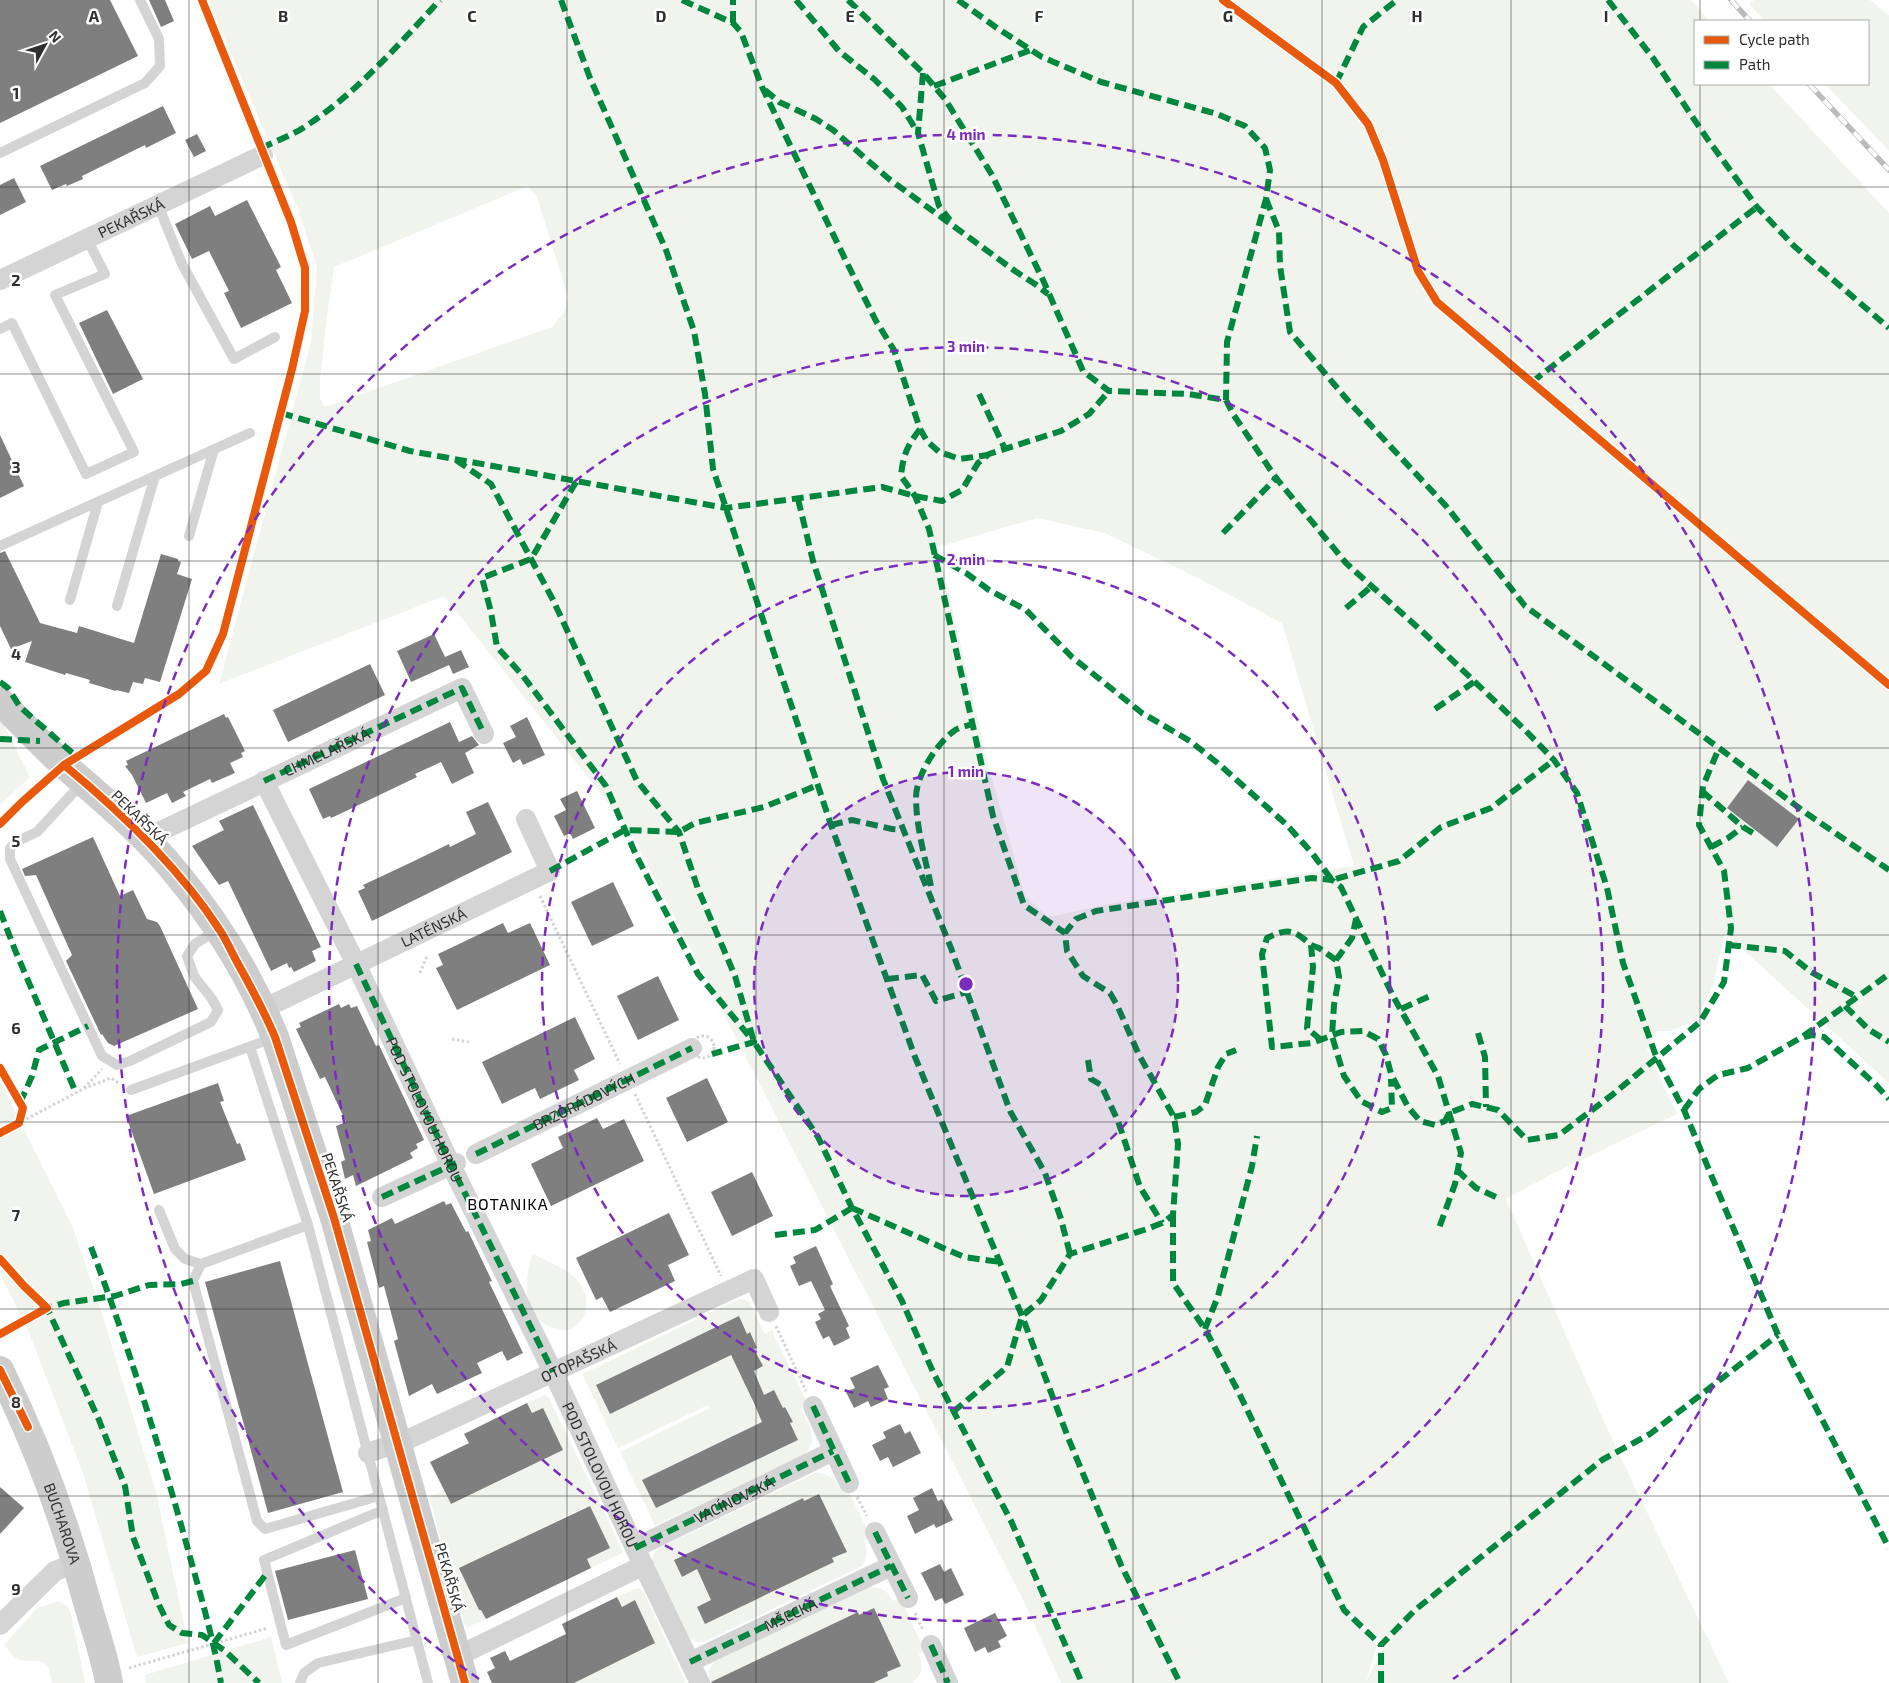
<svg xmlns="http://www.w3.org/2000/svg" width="1889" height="1683" font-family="'Exo 2',sans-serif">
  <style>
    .green { fill: #f1f4ed; fill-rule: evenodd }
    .building { fill: #7f7f7f }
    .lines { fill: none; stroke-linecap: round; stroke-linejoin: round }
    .path { stroke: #d4d4d4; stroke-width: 3; stroke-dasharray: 2.5 2.5; stroke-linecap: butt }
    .lane { stroke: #d4d4d4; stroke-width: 10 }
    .street { stroke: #d4d4d4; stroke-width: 20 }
    .secondary { stroke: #cdcdcd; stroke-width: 28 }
    .rail-casing { stroke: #bbb; stroke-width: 5.5 }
    .rail { stroke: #fff; stroke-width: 4; stroke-dasharray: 11; stroke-linecap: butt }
    .quiet { stroke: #00873e; stroke-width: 6; stroke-dasharray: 12 6; stroke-linecap: butt }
    .cycleway-casing { stroke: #fff; stroke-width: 11 }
    .cycleway { stroke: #e8590c; stroke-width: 8 }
    .grid { fill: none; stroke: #2f2f2f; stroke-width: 1; stroke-opacity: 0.55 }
    .ring { fill: none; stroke: #7b2cbf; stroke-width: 2.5; stroke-dasharray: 9 6 }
    .labels { text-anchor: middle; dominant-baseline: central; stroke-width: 5; stroke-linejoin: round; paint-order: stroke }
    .street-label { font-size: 15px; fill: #2f2f2f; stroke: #fff }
    .neighbourhood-label { font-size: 16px; letter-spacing: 1px; fill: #000; stroke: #fff }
    .grid-label { font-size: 16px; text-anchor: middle; font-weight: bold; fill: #2f2f2f; stroke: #fff; stroke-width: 5; stroke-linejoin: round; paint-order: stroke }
    .centre { fill: #7b2cbf; stroke: #fff; stroke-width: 2.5 }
    .ring-label { font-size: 15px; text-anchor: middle; font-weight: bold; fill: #7b2cbf; stroke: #fff; stroke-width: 5; stroke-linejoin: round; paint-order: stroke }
  </style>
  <rect width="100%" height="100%" fill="#fff"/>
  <g class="green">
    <path d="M208,0H1691L1710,21H1695V84H1769L1889,213V1083L1725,933L1713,985L1696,1020L1670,1031H1657L1647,1049L1677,1114L1548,1176L1506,1199L1610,1435L1729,1683H1061L1024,1602L630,830L444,596L219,684L311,342L317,267L298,209ZM528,186L537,197L568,297L565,311L552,327L325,407L320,398V380L327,316L334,267ZM1037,518L1105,533L1200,579L1282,623L1354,866L1109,904L1048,917L1025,896L989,768L938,547ZM1748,781L1799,819L1778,847L1727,809ZM1347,1613L1386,1642L1366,1682L1377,1645Z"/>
    <path d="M1754,0H1870L1889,15V151L1825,84H1868V21H1765L1749,4Z"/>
    <path d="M0,717L30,777L0,805Z"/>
    <path d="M0,1081L73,1228L103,1317L156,1492L188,1643L137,1657L83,1473L30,1335L0,1273Z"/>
    <path d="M532,1254C556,1265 595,1279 585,1313C583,1320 574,1329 567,1330C560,1331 554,1328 548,1326C521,1312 525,1277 532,1254Z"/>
    <path d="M739,1299H745L750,1303L765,1334L773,1330L774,1336L809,1405L801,1409C808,1425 821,1442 803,1455L655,1526L620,1452L710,1408L708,1405L618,1448L582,1374ZM739,1316L747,1334L750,1333L757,1347L754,1349L763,1366L741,1377L717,1327ZM694,1338L708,1366L610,1414L624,1371ZM762,1391L764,1395L774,1391L783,1408L786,1407L792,1421L790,1423L798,1440L777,1451L750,1397ZM740,1433L753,1461L656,1508L642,1480Z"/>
    <path d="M545,1395L549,1398L622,1550V1553L591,1568L587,1559L610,1548L589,1506L581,1509L460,1568L479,1610H481L486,1619L468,1627L465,1626L429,1497L444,1490L451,1504L540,1462L543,1408L532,1413L527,1403Z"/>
    <path d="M815,1473C827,1473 834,1477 839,1487L845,1484L871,1537L864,1540C868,1551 868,1556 862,1566L704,1642H697L689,1638L653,1562V1555L659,1548Z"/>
    <path d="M870,1587C882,1587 888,1591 893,1601L900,1598L925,1651L919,1654C923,1667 923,1674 912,1683H710L708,1671L715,1661Z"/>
    <path d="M637,1588L643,1591L686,1683H574L655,1643L635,1601L622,1607L617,1597Z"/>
    <path d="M59,1601L68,1607L71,1614L85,1683H52L48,1667L43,1662C19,1659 21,1666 4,1645L37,1608Z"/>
    <path d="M271,1637L282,1683H146L145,1675Z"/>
  </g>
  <g class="building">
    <path d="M0,0H110L138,56L0,123Z"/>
    <path d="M149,0H165L174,21L161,27Z"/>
    <path d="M163,106L176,133L146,148L145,145L82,176L83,179L67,186L66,184L52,190L40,166Z"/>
    <path d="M197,134L206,151L194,157L185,140Z"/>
    <path d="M14,178L26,202L0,215V185Z"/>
    <path d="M247,200L281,267L276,270L292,303L241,328L224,293L229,291L209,251L192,259L175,224L210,206L215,216Z"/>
    <path d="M107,310L143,379L113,394L79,323Z"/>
    <path d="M0,435L24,486L0,498Z"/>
    <path d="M5,551L40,623L77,633L79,626L134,643L161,554L178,559V561L181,562L177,574L192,579L160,682L145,678L143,684L133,682L129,693L116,690V691L89,683L90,680L66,673L65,675L25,662L32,641L11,649L0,626V553Z"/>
    <path d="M434,634L445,657L461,650L469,667L453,674L449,665L411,682L397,651Z"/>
    <path d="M370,664L385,695L288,742L273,710Z"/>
    <path d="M224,714L226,718L228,717L245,751L241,753L243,757L230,763L235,773L212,783L210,779L183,792L186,796L172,803L167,793L146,803L132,775L125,766L128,765L126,761Z"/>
    <path d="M527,717L545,755L523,765L520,759L513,763L503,743L516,737L510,726Z"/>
    <path d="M450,722L459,742L472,736L479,745L465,753L474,773L452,784L441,762L415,774L417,777L342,813L331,818L330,816L323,819L309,789Z"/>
    <path d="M1748,780L1799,819L1777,847L1727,808Z"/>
    <path d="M577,791L595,828L573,839L570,833L564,836L554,816L566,810L560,799Z"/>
    <path d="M488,802L512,852L372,921L358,891L365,888L363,885L412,862L449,844L450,847L476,834L466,812Z"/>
    <path d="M253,805L321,947L312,951L316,961L294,972L291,967L289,968L287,963L271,971L228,881L219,885L192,846L224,830L219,821Z"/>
    <path d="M93,837L120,896L133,890L147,919L157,922L160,926L198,1009L114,1046L108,1043L102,1034L101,1035L66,961L72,955L36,875L25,876L22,869Z"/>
    <path d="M613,882L634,926L592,946L571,902Z"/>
    <path d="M503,923L508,933L530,923L550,965L457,1010L436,968L443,965L438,954Z"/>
    <path d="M658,976L679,1020L638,1040L617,996Z"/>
    <path d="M339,1004L341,1008L349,1004L351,1008L357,1006L376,1046L379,1045L424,1140L416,1144L418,1148L410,1153L413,1158L356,1186L353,1175L345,1179L341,1162L345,1160L336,1126L346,1122L325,1077L320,1079L296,1029L301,1027L299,1023Z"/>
    <path d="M575,1017L595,1059L574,1070L579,1080L540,1099L535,1088L502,1104L482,1062Z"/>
    <path d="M707,1078L728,1122L687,1142L666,1098Z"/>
    <path d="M218,1083L224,1101L220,1102L237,1144L240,1143L246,1160L154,1194L126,1116Z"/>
    <path d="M597,1118L603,1129L624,1119L644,1161L551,1206L531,1164L563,1148L558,1137Z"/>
    <path d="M752,1172L773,1216L732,1236L711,1192Z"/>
    <path d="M444,1201L446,1205L451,1203L466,1232L468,1231L492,1281L489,1282L523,1353L507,1361L502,1351L477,1363L482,1373L437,1394L432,1384L409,1396L394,1341L398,1339L384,1286L379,1288L367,1242L371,1241L368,1230L392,1218L395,1224Z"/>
    <path d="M669,1213L689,1255L668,1265L675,1281L610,1312L602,1297L596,1300L576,1258Z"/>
    <path d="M816,1246L833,1284L830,1286L849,1326L846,1328L850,1338L834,1346L829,1336L823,1339L815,1322L821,1319L818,1314L825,1310L811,1281L799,1286L790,1266L796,1263L793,1257Z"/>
    <path d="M280,1261L343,1492L268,1513L205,1282Z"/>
    <path d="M739,1316L747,1334L750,1332L757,1348L754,1349L763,1366L754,1371L764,1395L774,1390L783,1408L785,1407L793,1422L790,1423L798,1440L656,1508L642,1480L762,1422L753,1401L731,1355L610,1414L596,1385Z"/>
    <path d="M878,1365L889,1387L884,1389L888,1399L871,1407L868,1401L854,1408L846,1392L855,1388L850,1378Z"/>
    <path d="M527,1403L532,1413L543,1408L563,1450L451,1504L430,1462L469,1443L464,1434Z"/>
    <path d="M900,1424L905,1434L910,1431L921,1453L893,1467L888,1457L880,1461L872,1445L886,1438L883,1432Z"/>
    <path d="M0,1487L24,1508L0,1534Z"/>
    <path d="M932,1488L938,1501L942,1499L953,1520L936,1528L934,1524L915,1534L907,1516L919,1510L913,1498Z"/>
    <path d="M819,1494L847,1552L832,1558L834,1562L705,1624L697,1607L711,1600L697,1569L682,1577L674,1560L803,1498L804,1501Z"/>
    <path d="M590,1506L610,1548L587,1559L591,1568L486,1619L481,1610H479L459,1568Z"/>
    <path d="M355,1550L368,1599L288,1620L275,1571Z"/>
    <path d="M940,1564L944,1572L951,1568L964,1595L945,1604L942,1598L935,1601L921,1573Z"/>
    <path d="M617,1597L622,1607L635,1600L655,1643L574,1683H492L487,1672L495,1668L490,1658L505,1651L510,1661L566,1634L562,1624Z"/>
    <path d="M874,1608L901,1666L887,1672L888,1676L873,1683H712L711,1682L858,1612L859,1615Z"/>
    <path d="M995,1613L1007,1636L998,1641L1001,1647L988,1653L985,1647L975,1652L964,1628Z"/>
  </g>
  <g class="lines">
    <g class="path">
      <path d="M540,896L620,1064"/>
      <path d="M420,973L427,956"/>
      <circle cx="703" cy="1047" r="11"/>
      <path d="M452,1039L469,1042"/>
      <path d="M0,1068L23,1108L19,1122"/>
      <path d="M84,1088L102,1069"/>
      <path d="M635,1094L721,1276"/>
      <path d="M0,1133L83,1089L111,1078L120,1084"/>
      <path d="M0,1259L24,1286L47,1308"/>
      <path d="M776,1326L806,1391"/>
      <path d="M857,1497L867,1516"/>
      <path d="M915,1613L923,1630"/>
      <path d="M129,1668L268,1628"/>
    </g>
    <g class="lane">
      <path d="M0,153L145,83L160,66L159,39L140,0"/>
      <path d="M158,205L182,264L234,359L275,337"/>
      <path d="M0,329L12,323L86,474L134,452L55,295L105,274L87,239"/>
      <path d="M189,536L214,449"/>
      <path d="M0,546L250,433"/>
      <path d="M70,600L98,502"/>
      <path d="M117,606L155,476"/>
      <path d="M83,782L37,832L20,840L10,848V859L102,1056L117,1065L130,1061L211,1022L218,1010L212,999L194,976L187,956L195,944L218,929"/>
      <path d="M250,1047L308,1225L428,1683"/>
      <path d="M131,1090L273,1038"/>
      <path d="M159,1210L175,1249L185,1259L201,1264L308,1225"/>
      <path d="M201,1264L193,1281L257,1521L265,1529L379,1496"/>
      <path d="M383,1510L264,1560L286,1645L406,1598"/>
      <path d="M300,1683L304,1673L318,1663L417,1640"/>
    </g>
    <g class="street">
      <path id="s1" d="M0,280L263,155"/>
      <path id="s2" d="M264,781L356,964L451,1165L553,1372L635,1548L700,1683"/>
      <path d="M144,839L462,688L484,734"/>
      <path id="s3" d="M263,1009L550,871L526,819"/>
      <path d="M476,1154L692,1048"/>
      <path d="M382,1197L456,1163"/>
      <path d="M813,1406L849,1483"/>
      <path id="s4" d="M368,1453L411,1438L754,1279L769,1312"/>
      <path d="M875,1532L908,1598"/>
      <path id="s5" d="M635,1548L833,1451"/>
      <path d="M0,1625L55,1571L77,1563"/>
      <path d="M931,1645L948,1683"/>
      <path d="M458,1656L644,1565"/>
      <path d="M690,1662L891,1566"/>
    </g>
    <g class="secondary">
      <path d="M0,701C21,723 42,745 64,765C102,799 144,833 176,873C217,922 251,978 275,1037L334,1218L465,1683"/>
      <path id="s6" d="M0,1370C38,1447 67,1526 89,1609C96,1633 105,1658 109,1683"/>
    </g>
    <defs>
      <g id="rail">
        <path d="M1731,0L1750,21"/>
        <path d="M1809,84L1889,170"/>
      </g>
    </defs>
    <use href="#rail" class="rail-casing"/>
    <use href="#rail" class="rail"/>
    <g class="quiet">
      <path d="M561,0L590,78L666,250L694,331L705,394L713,469L831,825L915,1057L1022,1316L1069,1440L1121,1565L1180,1683"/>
      <path d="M682,0L733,23L741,32L762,87L846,261L876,321L894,350L920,429L927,441L939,452L960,459L988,455"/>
      <path d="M796,0L839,51L874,79L902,107L918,133"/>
      <path d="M848,0L923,73L945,99L992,175L1043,280L1083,371L1109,391L1188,394L1226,400L1233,414L1276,478L1346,563L1425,634L1525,730L1554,760L1577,793L1607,888L1623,963L1657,1059L1684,1110L1778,1335L1889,1548"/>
      <path d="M958,0L997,28L1042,57L1101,82L1217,114L1245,126L1265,148L1270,170L1266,199L1227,342L1226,400"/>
      <path d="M1608,0L1653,58L1706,137L1757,207L1794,246L1889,328"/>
      <path d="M733,23V0"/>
      <path d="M923,73L918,133L939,206L950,220"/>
      <path d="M1336,83L1363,27L1397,0"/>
      <path d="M934,86L1031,50"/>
      <path d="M765,90L779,102L816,119L833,130L889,179L1015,271L1035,284L1048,294"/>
      <path d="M261,148C276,141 293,135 306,126C358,92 398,45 440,0"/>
      <path d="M1266,199L1279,231L1280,266L1290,332L1350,403L1446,506L1525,606L1719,748"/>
      <path d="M1532,382L1757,207"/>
      <path d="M979,394L1005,449"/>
      <path d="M281,413L410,451L726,508L882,487L915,496L942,501L962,490L978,463L989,454L1061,431L1089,414L1109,391"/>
      <path d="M920,429C907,446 903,455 901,476L915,496L929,529L993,816L1024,905L1065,933"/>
      <path d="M456,460L491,484L553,600L637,781L679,832L698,889L735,976L754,1042L818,1137L852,1208L902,1301L933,1372L1011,1521L1082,1683"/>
      <path d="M576,482L531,559L482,578L491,612L497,647L523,676L606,786L636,855L698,974L754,1042L712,1054"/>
      <path d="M798,499L813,561L883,779L951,948L1010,1111L1045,1173L1061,1219L1070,1254"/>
      <path d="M1223,533L1276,478"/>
      <path d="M934,555L966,573L989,590L1026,610L1072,657L1142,713L1190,741L1220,765L1287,825L1312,853L1332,880L1399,861L1441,827L1491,808L1554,760"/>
      <path d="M1346,608L1372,586"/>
      <path d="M0,682L8,688L20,707L77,757"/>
      <path d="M1435,709L1474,682"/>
      <path d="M0,739L40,741"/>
      <path id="s7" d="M264,781L462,688L484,734"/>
      <path d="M1702,791L1743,827L1753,833"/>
      <path d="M831,825L852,820L892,829L904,830"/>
      <path d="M1711,847L1728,838L1743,827"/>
      <path d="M550,871L625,830L679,832L695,823L764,807L818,785"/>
      <path d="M931,886C925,857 916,827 916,797C916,776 937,743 954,731C959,727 967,726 972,724"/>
      <path d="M0,911L15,950L76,1093"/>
      <path d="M1311,945L1319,948L1336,960L1339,977L1334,1005L1332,1036L1344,1076L1361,1101L1382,1112L1392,1108L1391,1079"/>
      <path d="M1729,945L1785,951L1811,972L1857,997"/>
      <path d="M1336,960L1352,938L1356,919"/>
      <path id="s8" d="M356,964L451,1165L553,1372"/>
      <path d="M887,979L922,975L936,1001L967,992"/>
      <path d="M1845,1006L1868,1029L1889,1042"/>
      <path d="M1401,1009L1430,996"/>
      <path d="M1478,1033L1485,1057L1486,1107"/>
      <path d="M1804,1037L1812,1035L1824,1037L1875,1084L1889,1099"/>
      <path d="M1321,1040L1307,1028L1313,967L1311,945C1293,929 1288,928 1267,938L1262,954L1272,1047L1312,1043L1341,1032L1363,1031L1378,1039L1386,1055L1391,1074L1408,1107L1420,1121L1435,1125L1445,1121L1449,1113L1472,1104L1498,1110L1527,1140L1559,1135L1612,1095L1700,1022L1724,982L1731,928L1724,871L1699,825L1703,786L1719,748L1806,813L1889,870"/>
      <path d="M1088,1060L1091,1079L1101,1085L1118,1121L1140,1187L1162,1223"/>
      <path d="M20,1103L32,1076L39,1050L88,1026"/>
      <path d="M1684,1110L1699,1089L1718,1075L1748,1068L1771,1055L1802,1037L1889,974"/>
      <path d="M1174,1117L1196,1112L1205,1105L1218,1067L1226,1054L1236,1050"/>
      <path id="s9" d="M476,1154L692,1048"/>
      <path d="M1457,1170L1476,1188L1500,1199"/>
      <path d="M382,1197L456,1163"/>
      <path d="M852,1208L964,1257L1000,1262"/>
      <path d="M1173,1215V1283L1205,1329L1239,1393L1344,1610L1381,1645"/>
      <path d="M775,1235L815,1230L852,1208"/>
      <path d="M91,1247C126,1339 155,1433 182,1528C196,1580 212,1631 221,1683"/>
      <path d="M193,1281L181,1284L149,1285L115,1296L64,1303L47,1308L99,1420L125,1486L133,1537L159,1605L169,1625L182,1633L202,1635L225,1651L259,1683"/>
      <path d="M1205,1329L1218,1296L1252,1166L1257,1136"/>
      <path d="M813,1406L849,1483"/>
      <path d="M953,1412L1007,1367L1022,1316L1041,1300L1070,1254L1147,1229L1162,1223L1173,1215L1178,1144L1174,1117L1139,1055L1117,1005L1110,993L1083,976L1067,951L1065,933L1076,919L1096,911L1312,878L1332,880L1341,887L1393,996L1438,1076L1461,1153L1455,1184L1439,1228"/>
      <path d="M875,1532L908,1598"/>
      <path d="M635,1548L833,1451"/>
      <path d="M214,1643L267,1573"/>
      <path d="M931,1645L948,1683"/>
      <path id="s10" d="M690,1662L891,1566"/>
      <path d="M1381,1683V1645L1415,1610L1602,1460L1650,1434L1778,1335"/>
    </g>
    <defs>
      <g id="cycleway">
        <path d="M1223,0L1336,83L1368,124L1383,160L1418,271L1437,302L1889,685"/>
        <path d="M64,765C121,812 178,866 219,929C226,939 231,951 237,962C251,987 264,1011 275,1037L334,1218L465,1683"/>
        <path d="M0,824L22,802L64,765L179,694L206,671L223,634L292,369L305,311V268L291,222L202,0"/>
        <path d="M0,1068L23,1108L19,1123L0,1133"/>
        <path d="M0,1259L24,1286L47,1308L0,1334"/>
        <path d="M0,1370L28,1427"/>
      </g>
    </defs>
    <use href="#cycleway" class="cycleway-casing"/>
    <use href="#cycleway" class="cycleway"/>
  </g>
  <path class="grid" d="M189,0V1683M378,0V1683M567,0V1683M756,0V1683M944,0V1683M1133,0V1683M1322,0V1683M1511,0V1683M1700,0V21M1700,84V1683M0,187H1889M0,374H1889M0,561H1889M0,748H1889M0,935H1889M0,1122H1889M0,1309H1889M0,1496H1889"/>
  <circle cx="966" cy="984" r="212" fill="#7b2cbf" fill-opacity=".12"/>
  <g class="ring">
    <circle cx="966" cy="984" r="212"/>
    <circle cx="966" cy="984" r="424"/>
    <circle cx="966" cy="984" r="637"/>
    <path d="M479 1679A849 849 0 1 1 1453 1679"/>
  </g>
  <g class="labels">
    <g class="street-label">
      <text stroke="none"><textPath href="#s1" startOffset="145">PEKAŘSKÁ</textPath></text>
      <text stroke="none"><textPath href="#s7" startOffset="69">CHMELAŘSKÁ</textPath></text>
      <text transform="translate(140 817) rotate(44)">PEKAŘSKÁ</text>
      <text stroke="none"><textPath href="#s3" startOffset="189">LATÉNSKÁ</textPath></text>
      <text stroke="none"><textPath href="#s9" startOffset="120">BRZORÁDOVÝCH</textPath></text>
      <text stroke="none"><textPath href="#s8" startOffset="161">POD STOLOVOU HOROU</textPath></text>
      <text transform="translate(338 1187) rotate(72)">PEKAŘSKÁ</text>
      <text stroke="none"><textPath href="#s4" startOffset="230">OTOPAŠSKÁ</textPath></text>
      <text stroke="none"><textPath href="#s2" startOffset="771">POD STOLOVOU HOROU</textPath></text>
      <text stroke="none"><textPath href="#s5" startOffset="110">VACÍNOVSKÁ</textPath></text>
      <text stroke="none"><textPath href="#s6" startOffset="166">BUCHAROVA</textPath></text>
      <text transform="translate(450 1577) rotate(74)">PEKAŘSKÁ</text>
      <text stroke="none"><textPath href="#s10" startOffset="111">MŠECKÁ</textPath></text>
    </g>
    <g class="neighbourhood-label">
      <text x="508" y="1203">BOTANIKA</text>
    </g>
  </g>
  <g class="grid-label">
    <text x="94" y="22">A</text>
    <text x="283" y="22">B</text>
    <text x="472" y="22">C</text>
    <text x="661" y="22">D</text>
    <text x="850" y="22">E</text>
    <text x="1039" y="22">F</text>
    <text x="1228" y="22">G</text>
    <text x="1417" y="22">H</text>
    <text x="1606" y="22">I</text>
    <text x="16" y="99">1</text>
    <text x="16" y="286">2</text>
    <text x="16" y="473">3</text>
    <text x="16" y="660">4</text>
    <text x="16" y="847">5</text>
    <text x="16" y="1034">6</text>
    <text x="16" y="1221">7</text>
    <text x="16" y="1408">8</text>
    <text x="16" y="1595">9</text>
  </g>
  <circle cx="966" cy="984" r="8" class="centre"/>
  <g class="ring-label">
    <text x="966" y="140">4 min</text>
    <text x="966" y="352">3 min</text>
    <text x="966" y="565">2 min</text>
    <text x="966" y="777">1 min</text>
  </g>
  <rect x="1694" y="20" width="175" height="65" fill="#ffffff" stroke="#acacac"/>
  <rect x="1704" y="36" width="25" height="8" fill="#e8590c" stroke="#acacac"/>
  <text x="1739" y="45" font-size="15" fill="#2f2f2f">Cycle path</text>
  <rect x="1704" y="61" width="25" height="8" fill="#00873e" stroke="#acacac"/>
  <text x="1739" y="70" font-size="15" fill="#2f2f2f">Path</text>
  <g transform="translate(45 45) rotate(50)" stroke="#ffffff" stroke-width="4" paint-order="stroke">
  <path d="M0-4L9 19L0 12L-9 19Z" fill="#2f2f2f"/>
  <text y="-8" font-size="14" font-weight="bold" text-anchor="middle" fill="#2f2f2f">N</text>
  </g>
</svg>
